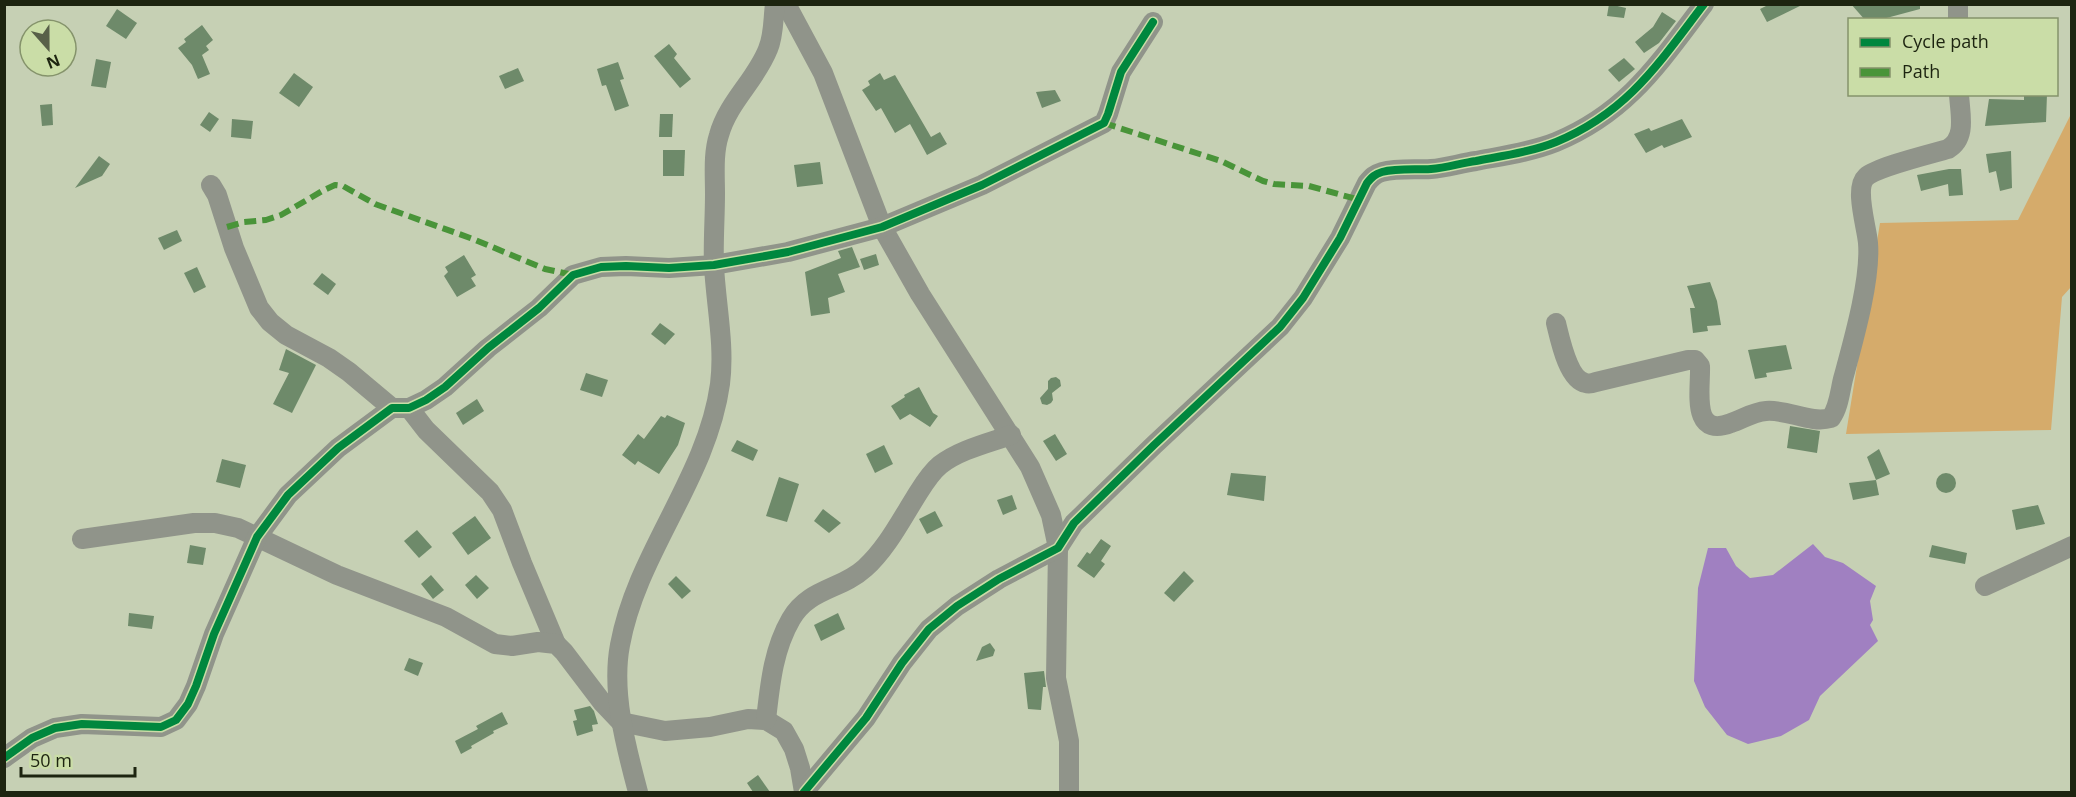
<svg xmlns="http://www.w3.org/2000/svg" width="2076" height="797" viewBox="0 0 2076 797" font-family="'Open Sans',sans-serif">
<style>
.green{fill:#d5ab6b}
.water{fill:#a080c1}
.building{fill:#6e8a6a}
.lines{fill:none;stroke-linecap:round;stroke-linejoin:round}
.minor{stroke:#90948a;stroke-width:20}
.quiet{stroke:#499439;stroke-width:6;stroke-dasharray:12 6;stroke-linecap:butt}
.cycleway-casing{stroke:#cadda7;stroke-width:11}
.cycleway{stroke:#00873e;stroke-width:8}
</style>
<rect width="100%" height="100%" fill="#c6d0b4"/>
<polygon class="green" points="2071,114 2071,287 2062,297 2051,430 1846,434 1880,223 2018,220"/>
<polygon class="water" points="1813,544 1825,557 1843,563 1876,586 1870,601 1873,620 1870,625 1878,641 1820,696 1809,720 1781,736 1748,744 1727,735 1705,707 1694,681 1698,588 1708,548 1726,548 1736,566 1750,578 1773,575"/>
<g class="building">
<polygon points="1609,4 1626,8 1624,18 1607,16"/>
<polygon points="1770,4 1804,4 1767,22 1760,9"/>
<polygon points="1851,4 1920,4 1920,9 1879,20 1865,20"/>
<polygon points="117,9 137,23 126,39 106,26"/>
<polygon points="1662,12 1676,21 1659,43 1644,53 1635,42 1653,27"/>
<polygon points="202,25 213,40 206,46 209,50 202,55 210,74 198,79 192,65 178,48 186,42 184,39"/>
<polygon points="669,44 677,54 674,58 691,79 680,88 654,56"/>
<polygon points="1624,58 1635,69 1619,82 1608,70"/>
<polygon points="96,59 111,62 106,88 91,86"/>
<polygon points="618,62 624,79 620,80 629,106 615,111 606,85 602,86 597,69"/>
<polygon points="518,68 524,81 505,89 499,76"/>
<polygon points="294,73 313,87 299,107 279,93"/>
<polygon points="880,73 884,80 895,75 931,137 940,132 947,144 927,155 910,124 895,133 881,108 876,111 862,90 870,85 868,81"/>
<polygon points="1055,90 1061,101 1042,108 1036,92"/>
<polygon points="2024,94 2047,94 2046,122 1985,126 1989,99 2024,100"/>
<polygon points="52,104 53,125 42,126 40,105"/>
<polygon points="209,112 219,119 210,132 200,125"/>
<polygon points="660,114 673,114 672,137 659,137"/>
<polygon points="232,119 253,121 251,139 231,137"/>
<polygon points="1682,119 1692,137 1664,148 1662,145 1646,153 1634,134 1649,128 1651,131"/>
<polygon points="663,150 685,150 684,176 663,176"/>
<polygon points="2011,151 2012,188 2000,191 1996,171 1989,173 1986,154"/>
<polygon points="99,156 110,164 102,176 75,188"/>
<polygon points="820,162 823,184 797,187 794,165"/>
<polygon points="1949,169 1961,169 1963,195 1949,196 1948,184 1921,191 1917,175"/>
<polygon points="177,230 182,241 164,250 158,238"/>
<polygon points="852,247 860,267 838,274 845,292 828,298 830,313 811,316 805,272 841,258 838,251"/>
<polygon points="876,254 879,265 864,270 860,259"/>
<polygon points="464,255 476,275 471,278 476,286 457,297 444,276 448,272 445,267"/>
<polygon points="197,267 206,287 194,293 184,273"/>
<polygon points="322,273 336,284 328,295 313,284"/>
<polygon points="1710,282 1717,301 1721,325 1707,326 1708,331 1693,333 1690,308 1695,308 1687,286"/>
<polygon points="660,323 675,334 665,345 651,334"/>
<polygon points="1786,345 1792,369 1766,373 1767,377 1755,379 1748,350"/>
<polygon points="286,349 316,365 292,413 273,404 289,373 279,370"/>
<polygon points="586,373 608,380 602,397 580,390"/>
<polygon points="1056,377 1060,380 1061,386 1052,393 1053,400 1051,403 1047,405 1042,404 1040,398 1048,389 1048,381 1051,378"/>
<polygon points="919,387 933,413 938,416 930,427 910,414 900,420 891,406 905,397 904,395"/>
<polygon points="477,399 484,411 463,425 456,413"/>
<polygon points="667,415 685,423 678,445 659,474 638,461 635,465 622,455 638,434 644,439 661,416 665,418"/>
<polygon points="1790,426 1820,431 1817,453 1787,448"/>
<polygon points="1055,434 1067,454 1056,461 1043,441"/>
<polygon points="737,440 758,450 753,461 731,451"/>
<polygon points="884,445 893,464 875,473 866,454"/>
<polygon points="1879,449 1890,474 1876,480 1867,457"/>
<polygon points="222,459 246,465 240,488 216,482"/>
<polygon points="1231,473 1266,476 1264,501 1227,495"/>
<circle cx="1946" cy="483" r="10"/>
<polygon points="779,477 799,484 787,522 766,516"/>
<polygon points="1876,480 1879,495 1853,500 1849,483"/>
<polygon points="1012,495 1017,509 1003,515 997,500"/>
<polygon points="2038,505 2045,524 2016,530 2012,510"/>
<polygon points="823,509 841,523 829,533 814,521"/>
<polygon points="935,511 943,526 927,534 919,519"/>
<polygon points="475,516 491,538 468,555 452,533"/>
<polygon points="417,530 432,547 419,558 404,541"/>
<polygon points="1101,539 1111,546 1101,561 1105,564 1094,578 1077,566 1087,552 1090,554"/>
<polygon points="190,545 206,548 203,565 187,563"/>
<polygon points="1932,545 1967,553 1965,564 1929,557"/>
<polygon points="1184,571 1194,581 1174,602 1164,593"/>
<polygon points="431,575 444,590 433,599 421,584"/>
<polygon points="476,575 489,588 477,599 465,585"/>
<polygon points="676,576 691,591 682,599 668,584"/>
<polygon points="129,613 154,616 152,629 128,626"/>
<polygon points="838,613 845,629 821,641 814,625"/>
<polygon points="990,643 995,650 993,656 976,661 982,647"/>
<polygon points="409,658 423,663 418,676 404,670"/>
<polygon points="1044,671 1046,687 1043,687 1041,710 1028,709 1024,673"/>
<polygon points="590,706 594,711 598,724 592,725 593,731 577,736 573,721 577,720 574,710"/>
<polygon points="502,712 508,724 493,731 494,733 471,746 472,748 461,754 455,741 478,729 476,726"/>
<polygon points="758,775 770,792 753,792 747,783"/>
</g>
<g class="lines">
<g class="minor">
<polyline points="786,4 823,73 882,227 920,294 1030,467 1051,515 1058,548 1056,678 1069,741 1069,792"/>
<polyline points="1958,4 1958,20"/>
<polyline points="211,185 217,195 234,248 259,308 270,322 286,335 329,358 349,372 392,408"/>
<path d="M1556 323C1560 339 1568 380 1586 383 1589 384 1593 383 1596 382L1688 360H1695L1700 366C1701 389 1690 439 1731 423 1743 419 1753 412 1766 411 1788 409 1810 424 1831 418 1839 407 1840 391 1843 379 1853 342 1871 280 1868 243 1867 228 1854 188 1866 177 1877 167 1931 154 1948 149 1967 138 1960 114 1959 94"/>
<polyline points="409,408 426,430 490,492 502,510 522,563 556,644"/>
<polyline points="82,539 194,523 215,523 238,528 337,575 446,617 495,644 512,646 538,642 556,644 564,652 602,702 621,722 665,731 710,727 748,719 766,720 784,731 794,749 800,768 804,792"/>
<polyline points="1985,586 2072,546"/>
<path d="M766 720C770 685 773 650 791 619 809 588 841 590 865 568 886 549 900 522 915 498 922 487 929 474 940 465 959 450 988 443 1011 435"/>
<polyline points="4,758 32,738 55,728 82,724 161,727 176,720 188,704 196,686 214,634 257,537 288,495 338,448 392,408 409,408 426,400 445,387 488,348 539,308 573,275 601,267 626,266 669,268 714,265 788,252 882,227 982,185 1104,123 1108,114 1121,72 1153,22"/>
<path d="M638 792C626 747 611 692 620 645 637 552 707 478 720 384 725 345 716 305 714 266 713 242 715 218 715 194 715 174 713 154 719 135 728 102 756 80 768 49 774 35 773 19 775 4"/>
<path d="M804 792 866 718 902 663 929 629 957 606 999 579 1058 548 1074 523 1154 445 1280 327 1303 298 1340 238 1367 183C1372 177 1375 174 1382 172 1397 168 1415 170 1431 169 1446 168 1461 163 1476 161 1502 156 1531 152 1556 142 1628 112 1659 63 1704 4"/>
</g>
<g class="quiet">
<polyline points="1104,123 1221,161 1263,181 1274,184 1309,186 1360,200"/>
<polyline points="227,227 244,222 266,220 281,215 324,190 335,185 343,186 375,204 473,239 545,269 573,275"/>
</g>
<defs>
<g id="cycleway">
<polyline points="4,758 32,738 55,728 82,724 161,727 176,720 188,704 196,686 214,634 257,537 288,495 338,448 392,408 409,408 426,400 445,387 488,348 539,308 573,275 601,267 626,266 669,268 714,265 788,252 882,227 982,185 1104,123 1108,114 1121,72 1153,22"/>
<path d="M804 792 866 718 902 663 929 629 957 606 999 579 1058 548 1074 523 1154 445 1280 327 1303 298 1340 238 1367 183C1372 177 1375 174 1382 172 1397 168 1415 170 1431 169 1446 168 1461 163 1476 161 1502 156 1531 152 1556 142 1628 112 1659 63 1704 4"/>
</g>
</defs>
<use href="#cycleway" class="cycleway-casing"/>
<use href="#cycleway" class="cycleway"/>
</g>
<rect width="2076" height="797" fill="none" stroke="#1d2410" stroke-width="12"/>
<rect x="1848" y="18" width="210" height="78" fill="#cadda7" stroke="#85936b" stroke-width="1.5"/>
<rect x="1860" y="38" width="30" height="9" fill="#00873e" stroke="#85936b" stroke-width="1.5"/>
<text x="1902" y="48" font-size="18" fill="#1d2410">Cycle path</text>
<rect x="1860" y="68" width="30" height="9" fill="#499439" stroke="#85936b" stroke-width="1.5"/>
<text x="1902" y="78" font-size="18" fill="#1d2410">Path</text>
<g transform="translate(48 48) rotate(159)"><circle r="28" fill="#cadda7" stroke="#85936b" stroke-width="1.5"/>
<path d="M0-4.5L10 22L0 15L-10 22Z" fill="#586049"/>
<text y="-9" font-size="16" font-weight="bold" text-anchor="middle" fill="#1d2410">N</text>
</g>
<path d="M21 767v9h114v-9" fill="none" stroke="#1d2410" stroke-width="3"/>
<text x="30" y="767" font-size="18" fill="#1d2410" stroke="#cadda7" stroke-width="4.5" paint-order="stroke">50 m</text>
</svg>
